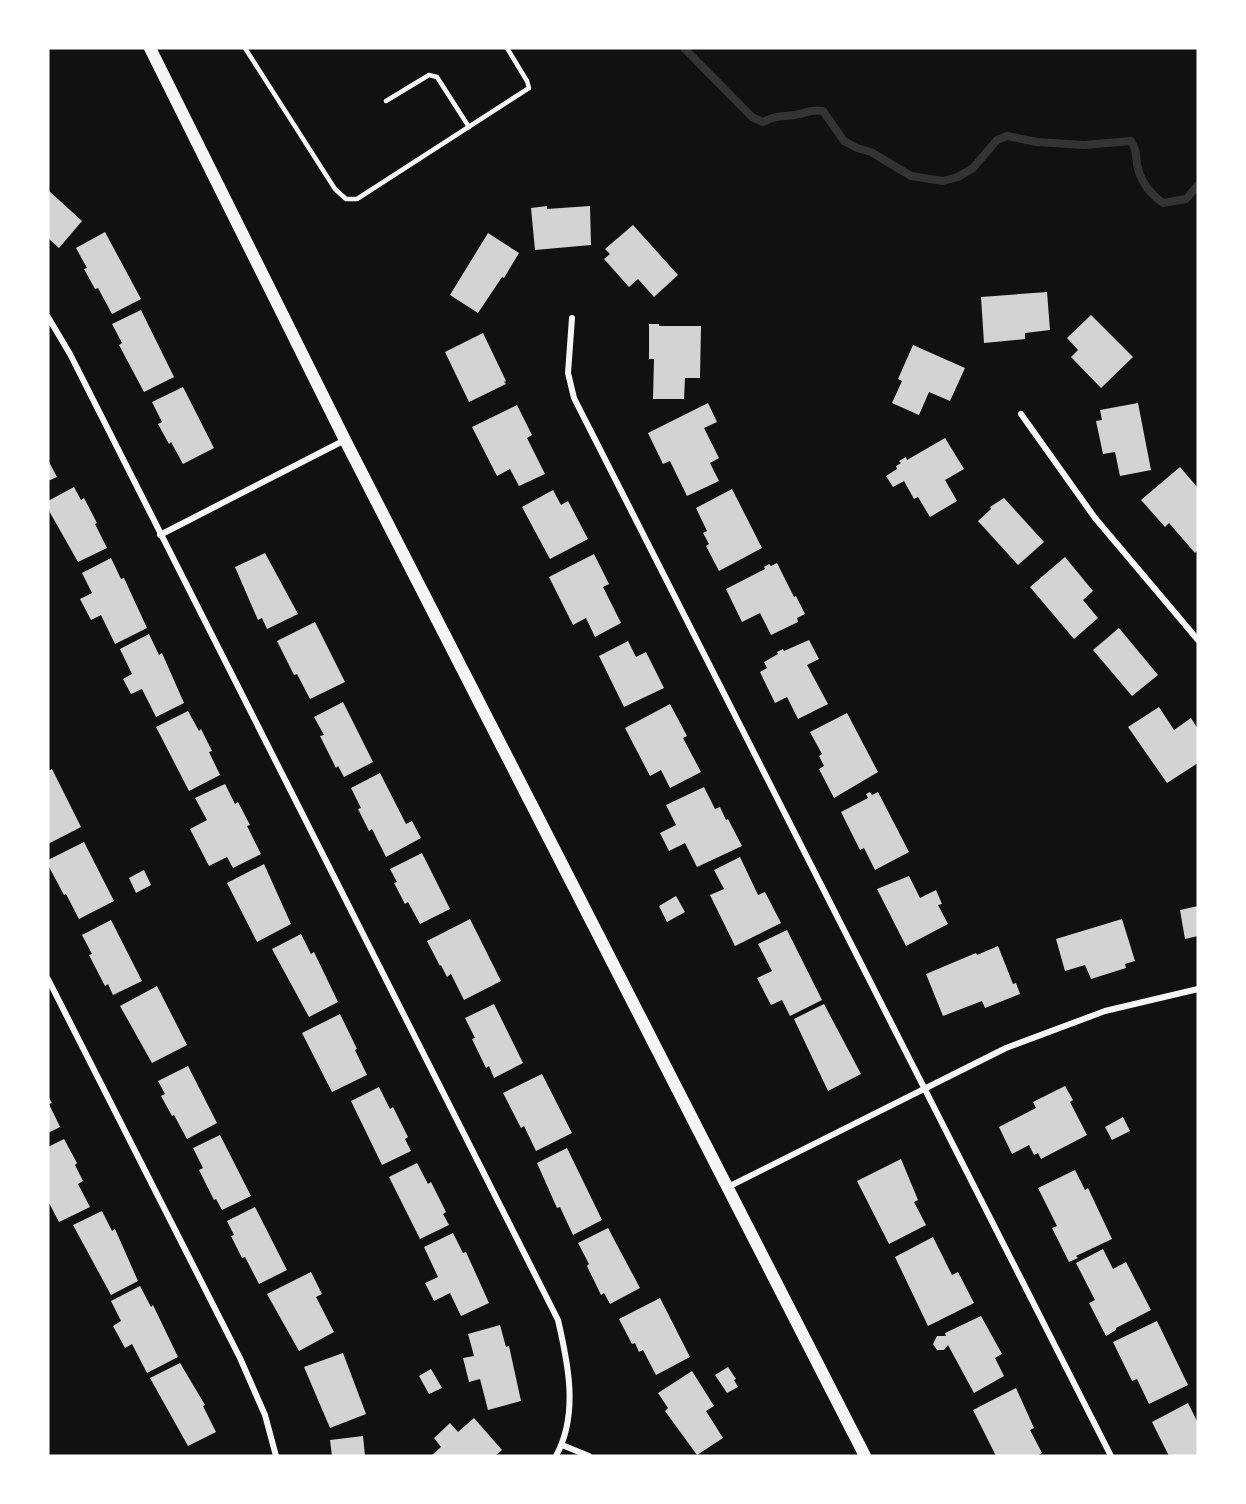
<svg xmlns="http://www.w3.org/2000/svg" width="1246" height="1504" viewBox="0 0 1246 1504" font-family="Jost,sans-serif">
<style>
.lines{fill:none;stroke-linecap:round;stroke-linejoin:round}
.stream{stroke:#333;stroke-width:8}
.building{fill:#d3d3d3}
.service{stroke:#f5f5f5;stroke-width:4.5}
.minor{stroke:#f5f5f5;stroke-width:6}
.secondary{stroke:#f5f5f5;stroke-width:12}
</style>
<rect width="100%" height="100%" fill="#111"/>
<g class="lines">
<path class="stream" d="M684 48 752 117 763 122C776 115 782 117 795 115 808 113 809 109 823 111L844 141 857 148 871 152 911 176 943 181 958 177 973 168 997 140 1007 136 1037 142 1084 145 1131 141C1136 149 1136 154 1137 164 1140 181 1149 193 1163 203L1186 199 1198 185"/>
</g>
<g class="building">
<polygon points="48,190 82,221 59,248 48,238"/>
<polygon points="547,206 547,209 590,206 591,245 535,250 531,208"/>
<polygon points="633,225 678,275 654,297 638,279 629,287 604,259 610,254 605,249"/>
<polygon points="105,232 141,299 112,314 98,288 95,289 84,269 87,268 76,248"/>
<polygon points="488,233 519,253 504,278 502,277 478,313 450,295"/>
<polygon points="1047,292 1050,330 1025,333 1025,339 984,343 981,297"/>
<polygon points="141,310 174,377 144,392 119,345 122,343 112,324"/>
<polygon points="1091,315 1133,357 1101,388 1071,357 1078,350 1067,338"/>
<polygon points="649,324 659,324 659,326 701,326 700,378 685,378 684,399 653,399 654,359 649,359"/>
<polygon points="483,333 506,381 504,382 506,384 469,402 445,352"/>
<polygon points="913,345 965,368 950,401 929,392 919,415 892,403 902,381 898,379"/>
<polygon points="183,387 214,448 183,464 171,442 169,444 158,424 162,422 152,402"/>
<polygon points="708,403 717,422 704,428 719,458 710,463 719,481 687,496 670,461 663,464 648,433"/>
<polygon points="1138,403 1151,470 1120,476 1115,452 1103,454 1096,421 1102,420 1100,410"/>
<polygon points="517,405 532,435 527,438 545,474 519,486 510,469 497,476 472,427"/>
<polygon points="945,438 964,469 945,480 957,501 930,517 918,497 914,499 904,481 893,487 886,476 897,469 896,466 901,463 899,461 906,457 907,460"/>
<polygon points="48,460 57,477 48,481"/>
<polygon points="1180,467 1198,488 1198,550 1195,553 1169,523 1165,527 1141,500"/>
<polygon points="74,487 81,500 84,498 97,523 95,524 107,548 78,562 48,509 48,501"/>
<polygon points="732,489 762,548 719,571 706,546 709,544 703,533 707,531 696,508"/>
<polygon points="553,490 561,505 568,501 588,539 550,559 522,507"/>
<polygon points="1004,498 1044,542 1018,565 978,521 991,509 990,507"/>
<polygon points="265,553 298,614 267,629 262,618 258,620 235,567"/>
<polygon points="594,554 609,584 603,587 621,623 595,637 586,618 573,625 549,577"/>
<polygon points="1065,557 1093,591 1083,600 1098,618 1074,639 1030,587"/>
<polygon points="111,558 121,579 124,578 147,628 115,644 101,615 91,620 80,599 92,593 82,573"/>
<polygon points="777,563 794,597 796,596 805,614 797,618 798,622 771,635 760,613 742,622 726,589 765,569 764,567 769,564 771,566"/>
<polygon points="315,622 345,682 310,699 297,674 294,675 277,641"/>
<polygon points="1119,628 1158,675 1132,696 1093,650"/>
<polygon points="149,634 159,655 162,653 184,703 156,717 142,689 131,694 123,679 132,674 120,649"/>
<polygon points="809,640 819,659 807,665 828,704 798,719 787,697 775,703 760,672 767,668 764,662 778,654 777,652 783,649 784,651"/>
<polygon points="628,641 636,657 646,652 664,688 624,707 599,656"/>
<polygon points="343,702 373,762 344,777 338,766 336,768 320,736 324,735 314,717"/>
<polygon points="670,704 687,736 683,738 701,772 670,788 661,770 650,776 625,728"/>
<polygon points="1159,707 1174,730 1191,718 1198,729 1198,763 1167,783 1128,727"/>
<polygon points="188,711 199,731 201,729 212,751 209,752 220,775 189,791 156,727"/>
<polygon points="847,713 878,772 834,798 819,769 824,766 819,756 822,754 810,732"/>
<polygon points="52,769 81,827 48,844 48,771"/>
<polygon points="380,773 406,824 412,821 421,838 386,857 372,829 369,831 358,809 361,808 351,788"/>
<polygon points="225,784 235,804 238,802 250,825 247,826 261,854 233,868 227,857 209,866 190,829 207,820 195,798"/>
<polygon points="704,787 715,809 720,807 726,820 728,819 742,846 697,867 685,843 669,851 660,833 676,825 666,805"/>
<polygon points="870,792 872,795 878,792 909,852 875,870 864,848 860,850 841,812 868,798 866,794"/>
<polygon points="84,842 114,901 79,919 66,894 64,895 48,865 48,860"/>
<polygon points="422,853 450,909 420,924 408,902 405,904 394,883 397,882 390,869"/>
<polygon points="740,857 758,895 765,892 781,923 735,946 710,895 724,889 714,870"/>
<polygon points="264,864 291,924 257,942 227,883"/>
<polygon points="144,870 151,885 136,893 129,878"/>
<polygon points="909,876 920,898 936,890 942,904 938,905 948,924 906,946 877,889"/>
<polygon points="676,896 685,912 667,922 659,906"/>
<polygon points="1198,906 1198,936 1185,939 1180,910"/>
<polygon points="470,919 501,981 464,1000 451,974 447,977 441,965 440,966 427,941"/>
<polygon points="1122,919 1135,961 1125,964 1126,968 1091,979 1085,965 1065,971 1056,939"/>
<polygon points="111,920 142,981 113,995 108,984 105,986 89,955 92,954 82,935"/>
<polygon points="787,930 822,1000 790,1016 782,1000 771,1005 757,978 772,971 758,944"/>
<polygon points="301,934 311,954 314,952 338,1002 309,1017 272,949"/>
<polygon points="998,946 1013,984 1016,983 1020,994 985,1008 982,1001 943,1016 926,974 976,953 977,955"/>
<polygon points="157,986 187,1045 152,1063 120,1006"/>
<polygon points="494,1004 523,1063 494,1078 489,1066 486,1068 472,1039 475,1038 465,1018"/>
<polygon points="824,1004 861,1074 828,1091 794,1019"/>
<polygon points="340,1014 357,1049 355,1050 367,1075 332,1092 302,1033"/>
<polygon points="188,1066 217,1123 187,1139 174,1115 172,1116 161,1096 165,1094 158,1081"/>
<polygon points="542,1074 572,1133 536,1151 524,1126 521,1128 503,1093"/>
<polygon points="1065,1086 1073,1100 1070,1102 1087,1135 1041,1159 1038,1153 1034,1155 1029,1145 1012,1154 999,1127 1036,1108 1033,1102"/>
<polygon points="379,1087 390,1109 393,1107 408,1137 405,1139 411,1151 382,1165 351,1101"/>
<polygon points="48,1096 52,1103 49,1104 60,1127 48,1133"/>
<polygon points="1123,1117 1130,1131 1112,1140 1105,1127"/>
<polygon points="220,1135 251,1196 222,1210 216,1199 214,1200 199,1170 203,1168 193,1148"/>
<polygon points="64,1139 77,1163 75,1165 83,1181 78,1184 90,1207 59,1222 48,1201 48,1147"/>
<polygon points="567,1148 602,1220 573,1235 560,1207 557,1208 537,1163"/>
<polygon points="901,1159 918,1200 914,1202 926,1225 889,1244 857,1181"/>
<polygon points="417,1163 428,1184 431,1182 446,1212 443,1214 449,1225 420,1239 389,1177"/>
<polygon points="1075,1170 1085,1190 1088,1188 1112,1239 1076,1256 1078,1258 1069,1262 1052,1228 1057,1226 1038,1188"/>
<polygon points="255,1207 287,1270 259,1284 245,1257 242,1258 231,1236 234,1235 227,1221"/>
<polygon points="102,1211 112,1231 115,1229 138,1281 111,1295 73,1225"/>
<polygon points="608,1228 640,1288 610,1304 604,1293 601,1295 587,1266 589,1264 578,1243"/>
<polygon points="453,1233 463,1253 466,1252 489,1303 461,1316 450,1293 434,1301 425,1283 438,1277 424,1247"/>
<polygon points="933,1237 952,1275 958,1272 974,1303 928,1326 895,1257"/>
<polygon points="1103,1249 1113,1269 1126,1262 1151,1310 1116,1328 1116,1330 1106,1336 1089,1303 1095,1300 1076,1263"/>
<polygon points="311,1272 322,1294 316,1297 334,1332 299,1351 267,1294"/>
<polygon points="140,1286 151,1307 153,1305 178,1357 147,1373 132,1344 125,1348 113,1326 121,1321 111,1301"/>
<polygon points="660,1298 690,1357 656,1375 643,1350 639,1352 635,1343 632,1344 619,1319"/>
<polygon points="981,1316 1002,1354 995,1358 1004,1376 974,1393 948,1345 944,1350 937,1350 933,1344 937,1336 946,1336 945,1333"/>
<polygon points="1157,1321 1188,1385 1149,1404 1137,1379 1132,1381 1113,1342"/>
<polygon points="500,1325 506,1347 509,1346 521,1401 488,1410 480,1379 469,1382 463,1358 474,1356 468,1334"/>
<polygon points="343,1353 366,1414 330,1428 304,1367"/>
<polygon points="180,1363 205,1405 203,1406 216,1432 188,1446 150,1378"/>
<polygon points="728,1367 736,1379 734,1380 738,1387 727,1393 715,1375"/>
<polygon points="431,1369 442,1388 429,1394 419,1376"/>
<polygon points="692,1371 714,1406 706,1411 723,1438 697,1455 665,1411 668,1408 658,1393"/>
<polygon points="1016,1388 1034,1428 1030,1430 1042,1453 1037,1456 996,1456 973,1410"/>
<polygon points="1188,1403 1198,1423 1198,1456 1169,1456 1152,1422"/>
<polygon points="474,1418 502,1450 495,1456 431,1456 441,1447 434,1438 450,1423 458,1432"/>
<polygon points="363,1436 365,1456 332,1456 330,1440"/>
</g>
<g class="lines">
<g class="service">
<polyline points="245,48 335,189 346,199 357,199 529,88 527,81 507,48"/>
<polyline points="386,101 429,75 437,77 469,127"/>
</g>
<g class="minor">
<path d="M48 317 70 354 558 1320C568 1363 579 1414 556 1456"/>
<polyline points="572,318 568,373 574,398 1111,1456"/>
<polyline points="1021,414 1095,518 1198,640"/>
<polyline points="160,535 345,440"/>
<polyline points="48,979 240,1358 265,1415 276,1456"/>
<polyline points="728,1187 1006,1048 1105,1011 1198,989"/>
<polyline points="562,1445 589,1456"/>
</g>
<polyline class="secondary" points="150,48 345,440 865,1456"/>
</g>
<rect width="1246" height="1504" fill="none" stroke="#ffffff" stroke-width="99"/>
</svg>
